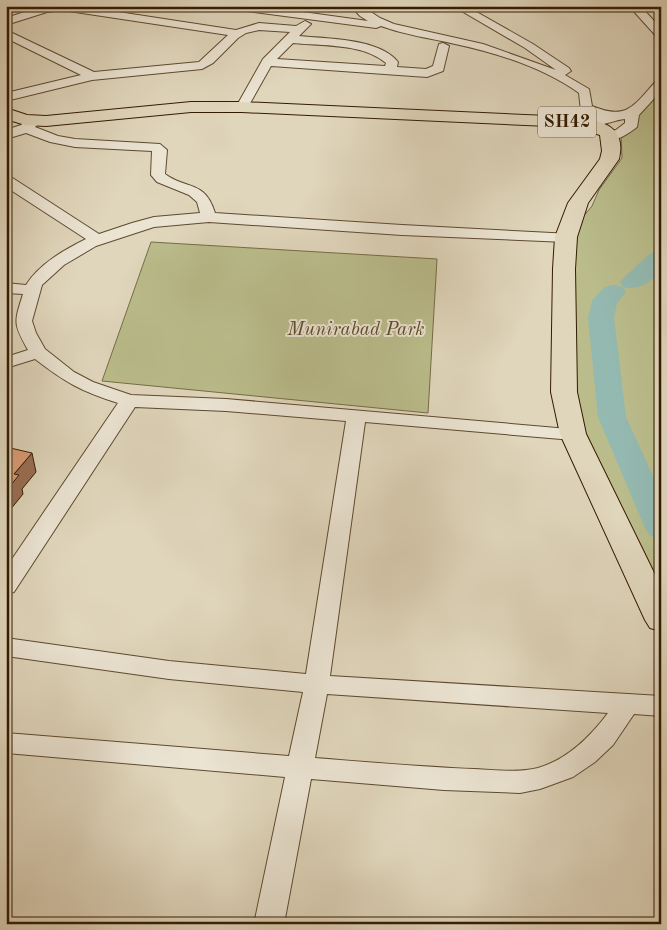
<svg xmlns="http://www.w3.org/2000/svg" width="667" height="930" viewBox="0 0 667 930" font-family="'Old Standard TT',serif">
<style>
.green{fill:#babc8b;stroke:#766c46}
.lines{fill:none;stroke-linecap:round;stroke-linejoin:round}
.river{fill:#94b9b0;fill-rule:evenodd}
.street-casing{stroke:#5e4a2f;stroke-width:2}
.primary-casing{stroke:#331b00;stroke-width:2}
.street{fill:#ebe4d3;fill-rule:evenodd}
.primary{fill:#e0d6bc;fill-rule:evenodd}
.shaded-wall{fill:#9a6e53;stroke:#331b00}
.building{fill:#dc9d76;stroke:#331b00}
.labels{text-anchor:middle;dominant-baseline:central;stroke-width:4;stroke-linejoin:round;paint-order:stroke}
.shield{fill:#ebe4d3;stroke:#6a573f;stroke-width:1}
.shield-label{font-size:18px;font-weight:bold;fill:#331b00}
.park-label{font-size:19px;font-style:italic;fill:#5c4b2a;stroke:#ebe4d3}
</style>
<rect width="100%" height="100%" fill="#e0d6bc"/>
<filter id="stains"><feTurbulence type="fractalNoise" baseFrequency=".004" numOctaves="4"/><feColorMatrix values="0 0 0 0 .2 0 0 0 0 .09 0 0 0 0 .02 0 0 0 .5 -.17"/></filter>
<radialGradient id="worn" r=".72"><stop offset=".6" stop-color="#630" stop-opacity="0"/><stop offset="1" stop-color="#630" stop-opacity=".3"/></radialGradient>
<g class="green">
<polygon points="661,83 661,620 573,434 566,237 592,206 599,190 622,158 621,133"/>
<polygon points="151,242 437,259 428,413 102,381"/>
</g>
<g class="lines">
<g class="river">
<path d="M661 250V271C650 282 640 291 623 287L620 282C621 280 650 253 653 252 655 251 658 251 661 250Z"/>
<polygon points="614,285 623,287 626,292 617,303 614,318 626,417 661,493 661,539 650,536 645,528 598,417 588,318 592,301 596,296 605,287"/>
</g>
<defs>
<g id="street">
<path d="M43 6H79L236 30 259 23 296 26 305 21 311 24 299 36C327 39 379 38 398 62L397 67 426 69 433 66 439 44 443 43 449 46 443 71 427 77 271 66 248 107 242 111 236 107 263 59 290 32 259 30 246 33 238 38 213 63 202 69 92 80 6 101V93L81 75 6 38V30L94 72 199 62 228 35 62 10 47 12 6 25V18ZM293 43C322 46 362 43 386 63L385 66 277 59Z"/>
<path d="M227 6H259L368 21 360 16 351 6H362L380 18 394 24 483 44 556 70 525 48 453 6H466L533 44 569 68 571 71 565 75 589 89 592 106C628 121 634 105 657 80L661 79V91L639 115 637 127C628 134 617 142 605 139L603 136 605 133 616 130 625 123V119C614 120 601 127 590 125L588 122 596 117 581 111 579 93C544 68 497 53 455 44 430 38 405 35 381 26L376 28 232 9Z"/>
<polygon points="629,6 640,6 661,28 661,38 657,37"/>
<path d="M34 117 41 121 35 127 58 136 75 139 160 144 167 150 165 174C187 190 205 180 215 213L402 225 571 234 574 237 571 240 566 242 402 235 209 222 154 227 96 246 64 265 42 285 32 321 36 333 45 349 74 372 93 382 131 395 226 399 580 430 583 434 580 438 573 440 365 422 330 676 661 696V716L634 714 613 745 595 762 573 777 540 789 520 793 444 790 311 779 284 924H254L285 777 6 753V733L289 756 303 692 169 679 6 656V638L169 661 306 674 346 421 226 411 135 407 14 592 6 594V568L118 403C81 391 66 383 35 359L6 368V357L28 350C13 323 14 323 23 294L6 293V283L26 285C39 264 64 250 86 239L6 187V176L11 177 99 234 132 223 154 217 200 213 197 202 189 195 157 182 151 175 152 151 75 147 50 142 26 133 6 139V130L21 125 29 118ZM327 694 608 713C590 737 568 759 538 768 517 773 495 770 474 769 421 767 368 762 315 758Z"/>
</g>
<path id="primary" d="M191 102H242L571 117C599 121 627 123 619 159L588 203 577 237 575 269 577 392 586 434 661 587V631L650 628 645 620 560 434 551 392 553 269 555 237 568 203 600 159 602 151 600 135 571 127 242 112H191L46 126 25 125 6 119V108L27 115 46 116Z"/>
</defs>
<use href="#street" class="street-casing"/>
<use href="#primary" class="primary-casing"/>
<use href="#street" class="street"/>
<use href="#primary" class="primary"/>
</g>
<polygon class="shaded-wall" points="32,453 36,472 22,489 23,494 6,515 6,491 14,474"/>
<polygon class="building" points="6,447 32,453 14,474 19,475 6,491"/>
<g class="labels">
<rect class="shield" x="538" y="106.5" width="58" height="31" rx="4"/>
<g class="shield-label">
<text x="567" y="122">SH42</text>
</g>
<g class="park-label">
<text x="356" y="330">Munirabad Park</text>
</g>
</g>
<rect width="667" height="930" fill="none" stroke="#e0d6bc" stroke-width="25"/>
<rect x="8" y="8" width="652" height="915" fill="none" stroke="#331b00" stroke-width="2.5"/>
<rect x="12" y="12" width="642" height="905" fill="none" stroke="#331b00"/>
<rect width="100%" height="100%" filter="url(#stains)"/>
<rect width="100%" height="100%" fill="url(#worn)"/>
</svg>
